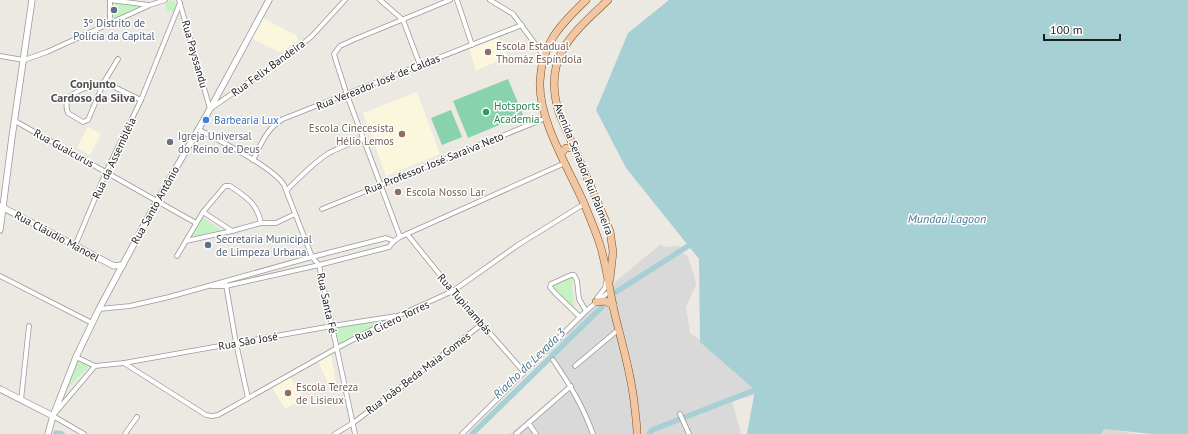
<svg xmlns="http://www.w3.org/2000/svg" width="1188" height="434" viewBox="0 0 1188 434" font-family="'PT Sans',sans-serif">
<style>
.residential{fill:#dad9d9}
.education{fill:#fbf7dc}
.park{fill:#c5f2c3}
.pitch{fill:#88d3ad}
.water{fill:#a7d0d5}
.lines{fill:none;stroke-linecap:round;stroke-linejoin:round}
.canal{stroke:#a7d0d5;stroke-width:5.5}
.minor-casing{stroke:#999;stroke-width:5.5}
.tertiary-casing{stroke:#999;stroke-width:7}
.primary-casing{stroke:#834f10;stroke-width:8}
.minor{stroke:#fff;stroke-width:4}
.tertiary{stroke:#fff;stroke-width:5.5}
.primary{stroke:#f1c6a2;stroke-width:7}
.service-dot{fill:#5c6f8a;stroke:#fff;stroke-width:1.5}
.education-dot{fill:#8d6e63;stroke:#fff;stroke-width:1.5}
.leisure-dot{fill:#2e9e5b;stroke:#fff;stroke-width:1.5}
.shop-dot{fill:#3f7fe0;stroke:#fff;stroke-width:1.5}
.worship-dot{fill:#6b7280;stroke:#fff;stroke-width:1.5}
.labels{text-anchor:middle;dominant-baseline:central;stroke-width:3;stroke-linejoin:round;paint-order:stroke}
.service-label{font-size:11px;fill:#4e5e75;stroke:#fff}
.education-label{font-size:11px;fill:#785e54;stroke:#fff;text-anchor:start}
.street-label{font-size:11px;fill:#1c1c1c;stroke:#fff}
.leisure-label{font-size:11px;fill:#27864d;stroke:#fff;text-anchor:start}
.shop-label{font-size:11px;fill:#366cbe;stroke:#fff;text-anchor:start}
.worship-label{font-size:11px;fill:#5b616d;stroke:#fff;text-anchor:start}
.neighbourhood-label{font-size:12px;font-weight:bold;fill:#4f4f4f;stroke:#fff}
.water-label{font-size:12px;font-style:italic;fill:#4c7892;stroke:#fff}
</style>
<rect width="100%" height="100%" fill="#ece8e2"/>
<g class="residential">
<polygon points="661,244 664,247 680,246 679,252 687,255 695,278 696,285 686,307 690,333 730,361 751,384 756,395 732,401 741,434 510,434 571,382 547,352 609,287"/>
<polygon points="1107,428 1135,434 1092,434"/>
</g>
<g class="education">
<polygon points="263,18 297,36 298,41 280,52 252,39"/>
<polygon points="498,37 508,56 476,71 469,48"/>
<polygon points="417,92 440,154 386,176 363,113"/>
<polygon points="88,127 101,134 90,155 77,148"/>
<polygon points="330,355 331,355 336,384 329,386 318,361"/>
<polygon points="290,376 303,399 285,409 272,387"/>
</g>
<g class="park">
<circle cx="171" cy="6" r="5.5"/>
<polygon points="112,2 141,6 112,20"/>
<polygon points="200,216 220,230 187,238"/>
<polygon points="573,276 572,289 575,312 549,287"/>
<polygon points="388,319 339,345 335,327"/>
<polygon points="75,359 89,366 58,398"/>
</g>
<g class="pitch">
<polygon points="508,79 523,115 468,138 453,101"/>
<polygon points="451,110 462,137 442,145 431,118"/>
</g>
<polygon class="water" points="669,0 1188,0 1188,434 1152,434 1104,429 1101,434 747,434 755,390 700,342 699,259 626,168 596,110 628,33"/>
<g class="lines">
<g class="canal">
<polyline points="616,292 688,246"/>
<polyline points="56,433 62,434"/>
<polyline points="472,434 602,307"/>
<polyline points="649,434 652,430 755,390"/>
</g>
<defs>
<g id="minor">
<polyline points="110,0 149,5"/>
<polyline points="110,0 110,24"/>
<polyline points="179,0 210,109 299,47 312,36 345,0"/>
<polyline points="380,0 403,20 420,65"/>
<polyline points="457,0 472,45"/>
<polyline points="490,0 513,14 544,56"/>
<polyline points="0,56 24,60 47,52 150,5 165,0"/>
<path d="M118 59 104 82 88 120 83 122 68 113C59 92 90 87 104 82L141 100"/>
<polyline points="15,121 196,223"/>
<path d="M198 129C219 141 272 166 284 185L312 257 319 265 355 434"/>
<path d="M253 160C261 144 267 128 283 119L522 25"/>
<path d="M287 190C300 177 313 163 329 153 340 147 352 143 363 138"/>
<polyline points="322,209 546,118"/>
<polyline points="203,212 232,231"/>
<polyline points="407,234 453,291 524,372"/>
<polyline points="400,237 347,95 336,61 334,54 340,46 353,40 450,0"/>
<polyline points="186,241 232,231 261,223 276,223 295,214"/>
<polyline points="75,246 106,172 141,100 180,3"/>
<path d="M177 256 203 212 225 186H230C246 197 257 203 261 223"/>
<polyline points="0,276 92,323"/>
<polyline points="226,285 236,343 248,398"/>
<polyline points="212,286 226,286 319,265 389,247 394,241 400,237 565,163"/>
<polyline points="597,298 605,288 606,282"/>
<polyline points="99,309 130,306 169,297 312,257 386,238 394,241"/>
<polyline points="580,317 555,293 550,287 551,284 571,275 574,275 577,281 579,299 586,311"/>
<polyline points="76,357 95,366 124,363 332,326 396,316"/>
<path d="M553 360C570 385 583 406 593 434"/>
<polyline points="124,363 206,415 212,416 218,415 337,348 400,315 453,291 518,245 584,204"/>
<polyline points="575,366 619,329"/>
<polyline points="21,400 29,326"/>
<polyline points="56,412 95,366"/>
<polyline points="680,414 689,434"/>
<polyline points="53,416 84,434"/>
<polyline points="529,424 536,434"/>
<polyline points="125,434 137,417"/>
<polyline points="335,434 353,423 413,378 482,324"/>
<polyline points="462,434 586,311 610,291"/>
<polyline points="516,434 571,386"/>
</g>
<g id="tertiary">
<polyline points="0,206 114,266 123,265"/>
<polyline points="0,230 12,137 32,0"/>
<polyline points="0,389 53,416"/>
<polyline points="48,434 53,416 76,357 99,309 157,201 210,109 269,0"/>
</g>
<g id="primary">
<path d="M586 0C560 25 542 43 540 81 538 121 571 172 586 208 591 221 597 234 601 248 607 270 610 293 615 315 623 347 632 378 635 410 636 418 637 426 637 434"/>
<path d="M608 0C571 35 542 58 559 113L610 231 613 252 610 279"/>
<polyline points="561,153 566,148 574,148"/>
<polyline points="596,302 605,301 613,305"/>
</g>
</defs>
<use href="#minor" class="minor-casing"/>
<use href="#tertiary" class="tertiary-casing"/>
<use href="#primary" class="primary-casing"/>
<use href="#minor" class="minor"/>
<use href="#tertiary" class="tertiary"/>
<use href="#primary" class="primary"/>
</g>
<g class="service-dot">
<circle cx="114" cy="10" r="4"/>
<circle cx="208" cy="245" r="4"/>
</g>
<g class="education-dot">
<circle cx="488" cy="52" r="4"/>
<circle cx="402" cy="134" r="4"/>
<circle cx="398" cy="192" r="4"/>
<circle cx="288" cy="393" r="4"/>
</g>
<circle class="leisure-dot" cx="486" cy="112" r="4"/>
<circle class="shop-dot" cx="206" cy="120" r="4"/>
<circle class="worship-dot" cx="170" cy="142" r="4"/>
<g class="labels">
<g class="service-label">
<text x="114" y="23">3º Distrito de<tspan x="114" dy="13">Polícia da Capital</tspan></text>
<text x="216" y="239" text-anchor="start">Secretaria Municipal<tspan x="216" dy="13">de Limpeza Urbana</tspan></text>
</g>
<g class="education-label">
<text x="496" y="46">Escola Estadual<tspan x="496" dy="13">Thomáz Espíndola</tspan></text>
<text x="394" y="128" text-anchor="end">Escola Cinecesista<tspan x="394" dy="13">Hélio Lemos</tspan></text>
<text x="406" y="192">Escola Nosso Lar</text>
<text x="296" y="387">Escola Tereza<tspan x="296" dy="13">de Lisieux</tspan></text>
</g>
<g class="street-label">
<text transform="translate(195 54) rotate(74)">Rua Payssandu</text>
<text transform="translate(268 68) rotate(-36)">Rua Felix Bandeira</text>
<text transform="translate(378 82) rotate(-22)">Rua Vereador José de Caldas</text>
<text transform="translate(64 148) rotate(29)">Rua Guaicurus</text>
<text transform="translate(114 158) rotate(-65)">Rua da Assembléia</text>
<text transform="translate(434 163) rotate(-22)">Rua Professor José Saraiva Neto</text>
<text transform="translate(584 169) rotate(68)">Avenida Senador Rui Palmeira</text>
<text transform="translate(155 205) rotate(-61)">Rua Santo Antônio</text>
<text transform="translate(57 236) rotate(28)">Rua Cláudio Manoel</text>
<text transform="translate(327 303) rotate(78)">Rua Santa Fé</text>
<text transform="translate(465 304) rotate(49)">Rua Tupinambás</text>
<text transform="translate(392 321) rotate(-26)">Rua Cícero Torres</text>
<text transform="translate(248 341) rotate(-10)">Rua São José</text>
<text transform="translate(418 373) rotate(-37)">Rua João Beda Maia Gomes</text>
</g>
<g class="leisure-label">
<text x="494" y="106">Hotsports<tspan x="494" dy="13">Academia</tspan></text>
</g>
<g class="shop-label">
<text x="214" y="120">Barbearia Lux</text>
</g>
<g class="worship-label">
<text x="178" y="136">Igreja Universal<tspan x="178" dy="13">do Reino de Deus</tspan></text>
</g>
<g class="neighbourhood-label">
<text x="93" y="83">Conjunto<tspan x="93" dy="14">Cardoso da Silva</tspan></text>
</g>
<g class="water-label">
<text x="947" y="218">Mundaú Lagoon</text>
<text transform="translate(529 363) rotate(-44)">Riacho da Levada 3</text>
</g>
</g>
<path d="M1044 34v6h76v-6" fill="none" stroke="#1c1c1c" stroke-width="2"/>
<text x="1050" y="34" font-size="12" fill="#1c1c1c" stroke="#ffffff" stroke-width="3" paint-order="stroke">100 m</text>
</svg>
